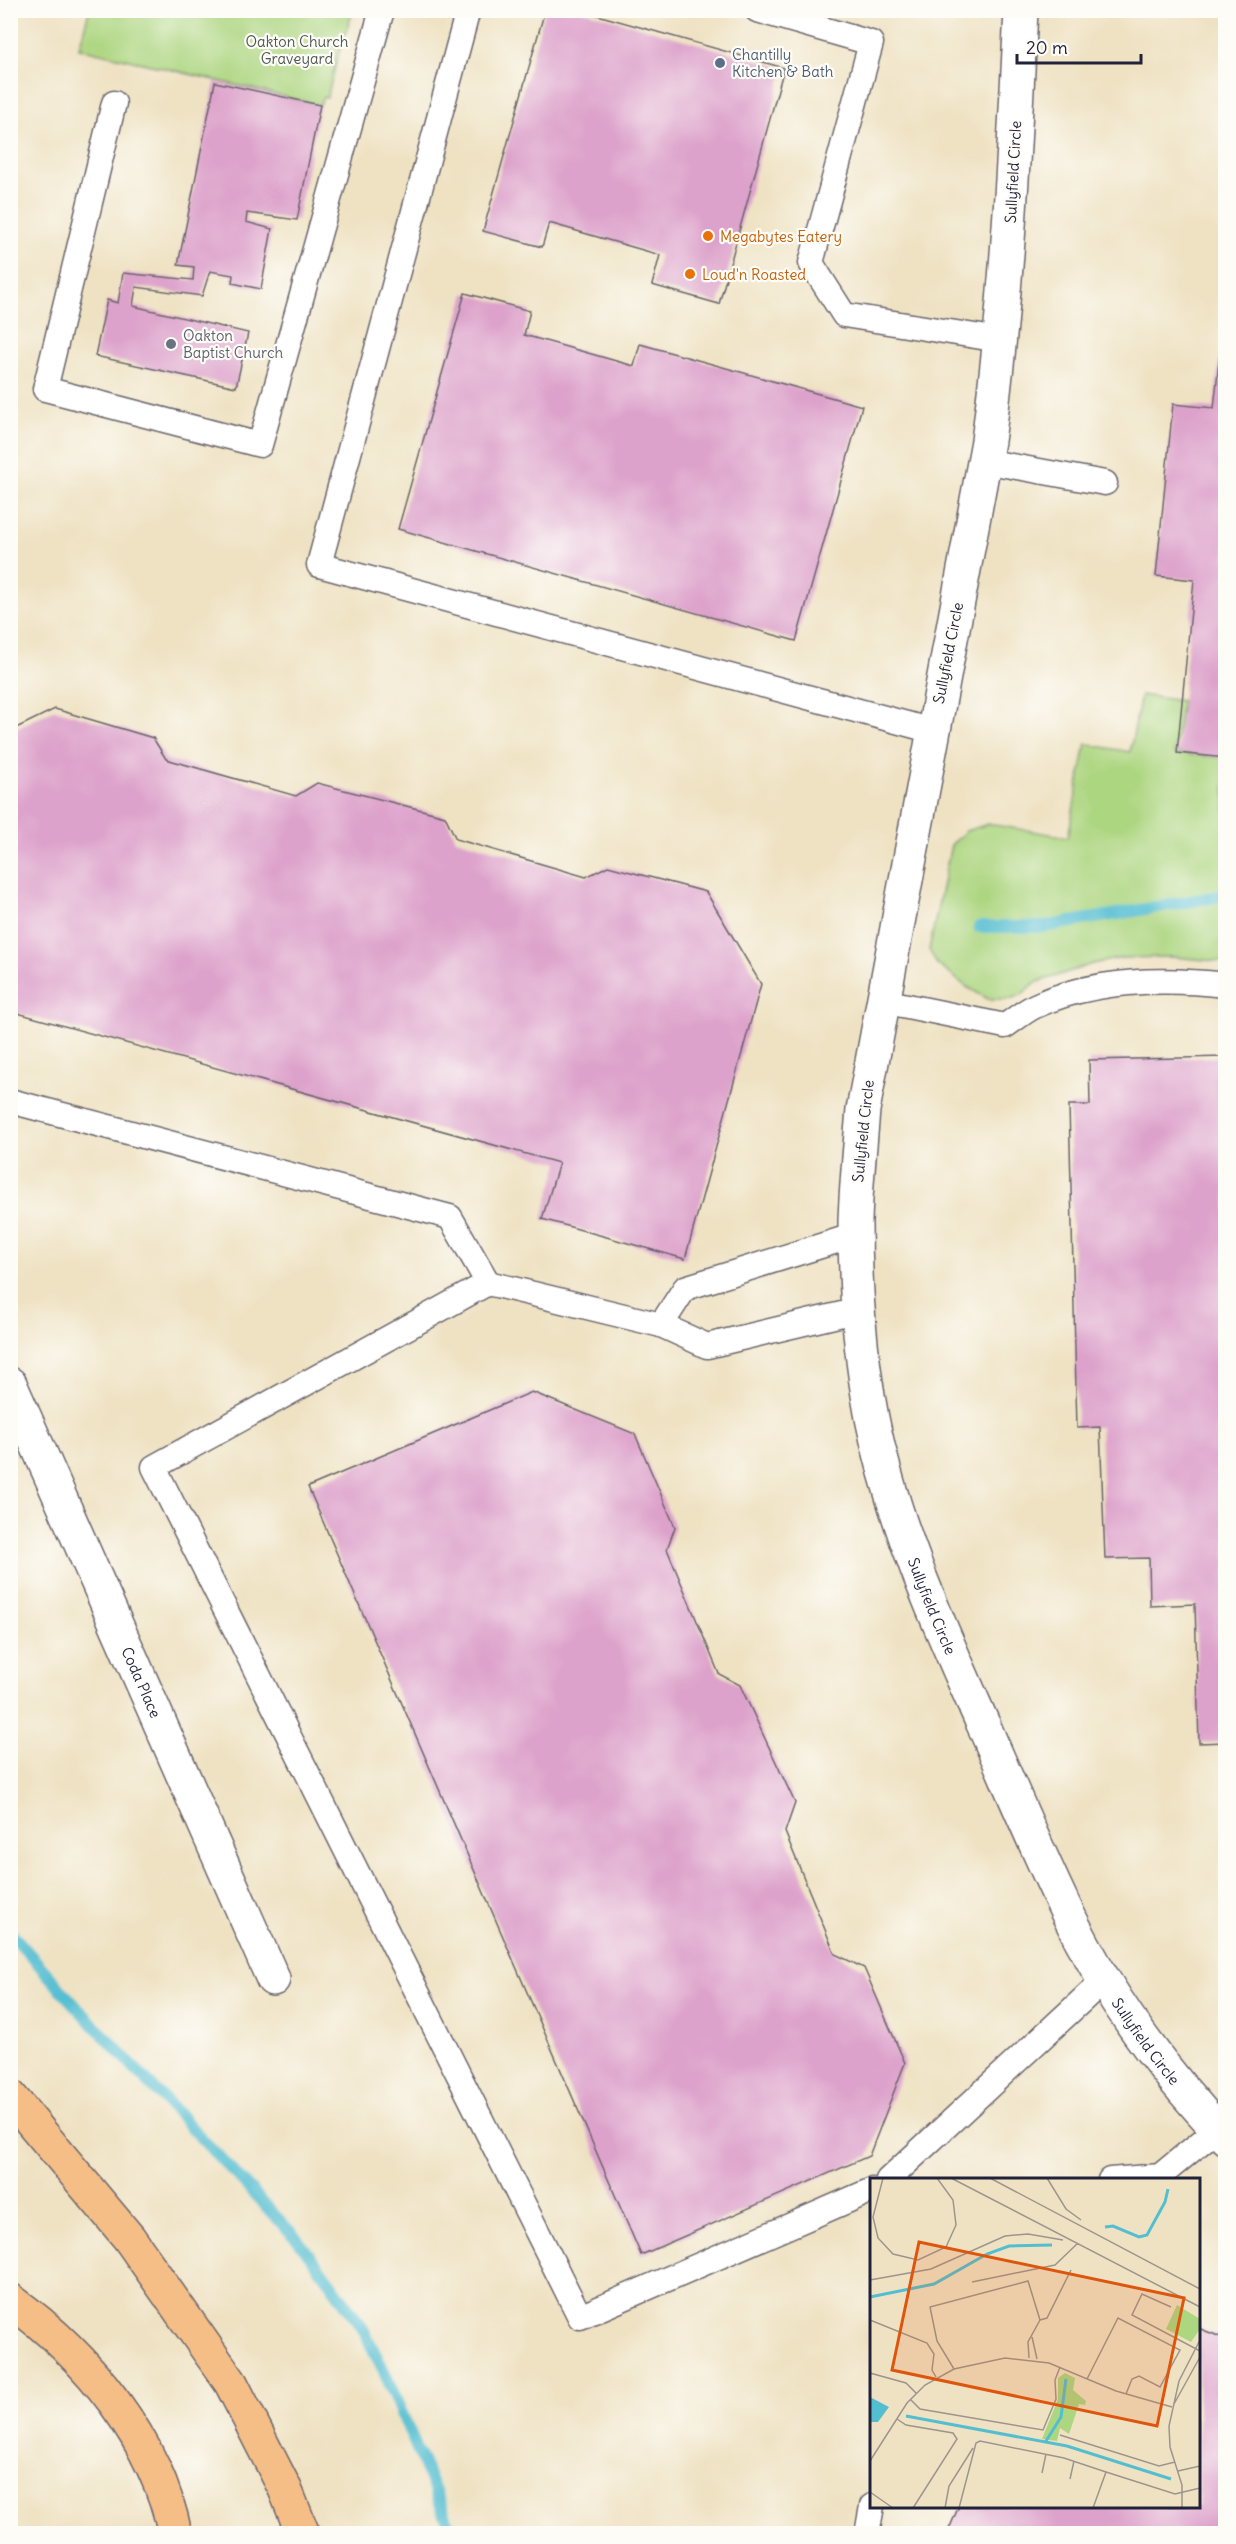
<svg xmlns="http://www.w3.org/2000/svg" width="1236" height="2544" viewBox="0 0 1236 2544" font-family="Delius,sans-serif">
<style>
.green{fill:#add681;stroke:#687c5e;stroke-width:1.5}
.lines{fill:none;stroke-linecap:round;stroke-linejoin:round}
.stream{stroke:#54bed1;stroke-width:12}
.building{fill:#dda2cb}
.service-casing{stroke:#6a656b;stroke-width:27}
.minor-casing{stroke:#6a656b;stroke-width:36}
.tertiary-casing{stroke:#6a656b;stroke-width:36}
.motorway-casing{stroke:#6a656b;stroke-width:36}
.service{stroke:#fff;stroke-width:24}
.minor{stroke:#fff;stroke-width:33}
.tertiary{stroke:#fff;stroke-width:33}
.motorway{stroke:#f6be87;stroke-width:33}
.service-dot{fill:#5c6f8a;stroke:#fdfcf7;stroke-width:2}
.food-dot{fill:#e8710a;stroke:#fdfcf7;stroke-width:2}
.worship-dot{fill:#6b7280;stroke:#fdfcf7;stroke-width:2}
.labels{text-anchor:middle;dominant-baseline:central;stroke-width:4.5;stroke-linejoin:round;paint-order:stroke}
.park-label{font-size:15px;fill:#4c5850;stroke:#fdfcf7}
.service-label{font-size:15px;fill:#4e5e75;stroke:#fdfcf7;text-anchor:start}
.street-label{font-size:15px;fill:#22223b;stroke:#fdfcf7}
.food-label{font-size:15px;fill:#c56008;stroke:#fdfcf7;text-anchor:start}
.worship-label{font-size:15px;fill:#5b616d;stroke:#fdfcf7;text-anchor:start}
.inset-river{fill:none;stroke:#54bed1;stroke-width:3}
.inset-road{fill:none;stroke:#9d958d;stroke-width:1.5}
.view{fill:#de560e;fill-opacity:0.15;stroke:#de560e;stroke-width:3}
.inset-edge{fill:none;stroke:#22223b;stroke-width:3}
</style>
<rect width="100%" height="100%" fill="#fdfcf7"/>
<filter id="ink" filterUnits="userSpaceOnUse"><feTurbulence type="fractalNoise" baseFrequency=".0167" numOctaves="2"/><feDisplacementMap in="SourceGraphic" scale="12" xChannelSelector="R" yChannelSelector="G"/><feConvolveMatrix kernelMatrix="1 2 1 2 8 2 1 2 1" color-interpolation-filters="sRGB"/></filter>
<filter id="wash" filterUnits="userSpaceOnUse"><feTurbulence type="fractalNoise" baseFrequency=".008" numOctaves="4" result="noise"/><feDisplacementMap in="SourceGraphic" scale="24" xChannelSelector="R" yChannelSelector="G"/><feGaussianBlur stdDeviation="1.35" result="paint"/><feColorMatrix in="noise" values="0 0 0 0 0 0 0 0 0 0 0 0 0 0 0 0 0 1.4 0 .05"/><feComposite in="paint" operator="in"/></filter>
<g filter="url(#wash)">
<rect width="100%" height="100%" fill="#efe2c3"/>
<g class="green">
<polygon points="89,11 353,11 338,55 327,98 323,97 320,105 79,48"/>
<polygon points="1141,695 1182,701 1174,753 1225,758 1225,962 1174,957 1122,958 1092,964 1035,983 1021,995 1010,999 988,999 967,987 937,964 929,950 951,845 966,831 988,824 1068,837 1086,744 1130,752"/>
</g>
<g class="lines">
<g class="stream">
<polyline points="979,927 1043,927 1226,895"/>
<polyline points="10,1932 72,2002 298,2240 332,2285 361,2325 384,2371 453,2534"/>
</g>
</g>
<g id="blocks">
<g class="building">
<polygon points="545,10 580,10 784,68 719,304 652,285 660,255 549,223 542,247 483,231"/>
<polygon points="215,82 320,105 297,220 247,213 246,222 272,229 261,289 232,283 233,275 210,271 202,296 136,287 133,306 248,333 236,387 95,356 107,300 118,303 123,273 193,280 194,267 178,265"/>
<polygon points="465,293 530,311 524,335 634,366 640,344 862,406 796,641 398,529"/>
<polygon points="1224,316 1226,316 1226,758 1177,753 1194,580 1156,576 1173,404 1214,408"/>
<polygon points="55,709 153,738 166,759 296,796 317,783 445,816 456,839 586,877 608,866 706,892 761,984 685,1259 542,1219 559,1163 10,1011 10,731"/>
<polygon points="1226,1057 1226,1742 1199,1743 1195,1604 1150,1606 1149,1558 1105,1559 1100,1427 1077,1428 1069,1105 1090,1105 1089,1060"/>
<polygon points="532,1392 635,1434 675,1527 667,1549 719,1674 740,1685 795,1803 785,1832 835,1954 864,1968 905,2063 869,2156 641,2255 308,1487"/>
<polygon points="1198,2328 1226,2339 1226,2534 947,2534 959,2506 1198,2506"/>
</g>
</g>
</g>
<g filter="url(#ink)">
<use href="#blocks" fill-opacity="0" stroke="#6a656b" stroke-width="1.5"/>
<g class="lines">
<defs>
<g id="service">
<polyline points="468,10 319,565 933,731"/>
<polyline points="757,10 871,43 811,263 844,315 1000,340"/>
<polyline points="114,103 45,389 260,445 382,10"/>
<polyline points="984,461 1105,483"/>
<path d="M883 1001 1005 1026C1015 1019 1025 1011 1035 1006 1094 979 1162 978 1226 985"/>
<polyline points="10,1101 450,1217 488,1283"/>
<polyline points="859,1310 707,1346 661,1325 488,1283 154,1467 580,2317 872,2190"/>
<polyline points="661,1325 685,1288 856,1235"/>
<polyline points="888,2180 1104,1980"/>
<polyline points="1110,2180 1160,2176 1217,2129"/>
<polyline points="867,2534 872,2506"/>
</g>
<g id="minor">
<path id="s1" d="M10 1384 273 1979"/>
</g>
<g id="tertiary">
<path id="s2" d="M1021 10C1014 155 1007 298 988 441L863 1110C860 1148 856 1185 855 1222 855 1287 860 1355 872 1418 893 1524 939 1625 983 1724 1010 1785 1036 1848 1065 1908 1105 1992 1162 2071 1226 2138"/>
</g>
<g id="motorway">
<polyline points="10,2096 129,2238 231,2383 285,2489 303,2534"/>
<path d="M10 2300C87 2355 156 2439 175 2534"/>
</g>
</defs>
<use href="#service" class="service-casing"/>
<use href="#minor" class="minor-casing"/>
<use href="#tertiary" class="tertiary-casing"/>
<use href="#motorway" class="motorway-casing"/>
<use href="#service" class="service"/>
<use href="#minor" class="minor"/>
<use href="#tertiary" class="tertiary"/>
<use href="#motorway" class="motorway"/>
</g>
</g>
<circle class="service-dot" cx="720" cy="63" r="6"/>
<g class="food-dot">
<circle cx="708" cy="236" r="6"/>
<circle cx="690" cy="274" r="6"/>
</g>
<circle class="worship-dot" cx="171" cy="344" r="6"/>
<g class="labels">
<g class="park-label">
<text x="297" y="41">Oakton Church<tspan x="297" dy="17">Graveyard</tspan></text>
</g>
<g class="service-label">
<text x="732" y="54">Chantilly<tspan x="732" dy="17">Kitchen &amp; Bath</tspan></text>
</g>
<g class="street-label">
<text transform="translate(1013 172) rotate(-87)">Sullyfield Circle</text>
<text transform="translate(948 653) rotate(-79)">Sullyfield Circle</text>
<text transform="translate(863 1131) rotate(-84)">Sullyfield Circle</text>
<text stroke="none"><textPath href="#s2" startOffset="1620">Sullyfield Circle</textPath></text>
<text stroke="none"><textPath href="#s1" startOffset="326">Coda Place</textPath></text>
<text stroke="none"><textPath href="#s2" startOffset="2106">Sullyfield Circle</textPath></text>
</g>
<g class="food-label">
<text x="720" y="236">Megabytes Eatery</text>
<text x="702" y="274">Loud'n Roasted</text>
</g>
<g class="worship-label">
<text x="183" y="335">Oakton<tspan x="183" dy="17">Baptist Church</tspan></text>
</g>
</g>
<g transform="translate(870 2178)">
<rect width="330" height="330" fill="#efe2c3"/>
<path d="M307 127 330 141V151L321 164 296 151ZM195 195 205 200 203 212 216 223 215 227 209 226 199 256 190 250 187 263 172 261 188 221V200Z" fill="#add681"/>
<path d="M0 219 19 229 8 244H0Z" fill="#54bed1"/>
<path class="inset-river" d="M235 49 243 48 269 59 277 57 295 24 298 11M0 119 64 106 117 76 139 68 182 67M36 238 197 268 301 301M176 263 191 239 196 201"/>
<path class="inset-road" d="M13 0 3 39 8 60 23 76 48 82 76 69 86 47 83 22 67 0M81 0 330 129M120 0 330 111M177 0 196 31 211 42M284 0H305M0 102 61 91 135 58 158 56 193 62M102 104 185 87 208 65M301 129 272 116 262 137 330 173M0 142 57 165 64 176 62 192 66 199M170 142 177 140 201 92M162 159 167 181M84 191 67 163 60 129 158 103 170 142 158 164 159 180M0 195 36 205 46 215M217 201 248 140 310 172 290 209 269 198 262 201 256 216M40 221 50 231 173 252 186 221 185 202 190 189M304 226 330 179M27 241 36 247 83 255 87 261 43 330M190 257 289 288 305 284M0 283 37 225 55 207 84 191 135 180 179 185 246 213 302 229M308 293 330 288M172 295 176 276M200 301 204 283M0 314 23 330M75 330 79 308 103 270M89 330 106 265 110 263 194 280 236 294M223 330 236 294 305 316 330 310M312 330V307L300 269 299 248 309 203 330 162"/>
<path class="view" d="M49 64 314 120 287 248 22 192Z"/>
<rect width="330" height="330" class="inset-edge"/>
</g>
<rect width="1236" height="2544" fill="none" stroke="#fdfcf7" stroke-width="36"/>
<path d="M1017 54v9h124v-9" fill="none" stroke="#22223b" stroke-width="3"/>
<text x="1026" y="54" font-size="18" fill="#22223b" stroke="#fdfcf7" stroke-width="4.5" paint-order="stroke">20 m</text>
</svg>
